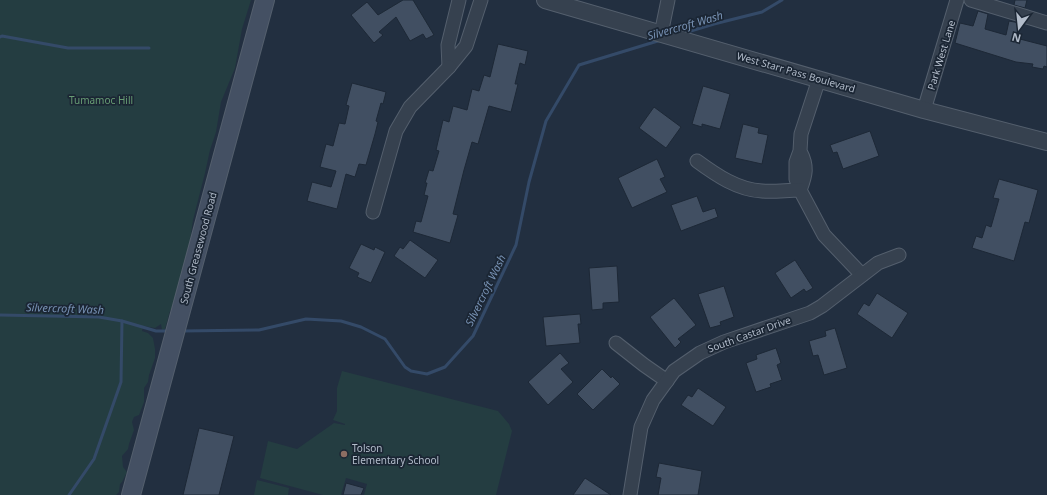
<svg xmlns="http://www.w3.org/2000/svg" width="1047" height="495" viewBox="0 0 1047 495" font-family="'Noto Sans',sans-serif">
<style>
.green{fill:#243d41}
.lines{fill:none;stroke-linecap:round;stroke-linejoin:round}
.stream{stroke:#344a68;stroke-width:3}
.building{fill:#414f62;stroke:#1d2836}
.minor-casing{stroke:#545f6d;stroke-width:15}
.tertiary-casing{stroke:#545f6d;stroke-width:18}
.secondary-casing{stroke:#545f6d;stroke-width:20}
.minor{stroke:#36414f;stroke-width:13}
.tertiary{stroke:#36414f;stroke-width:16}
.secondary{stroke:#445063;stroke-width:18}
.education-dot{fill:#8d6e63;stroke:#1b2634;stroke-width:1.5}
.labels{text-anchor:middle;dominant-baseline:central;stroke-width:3.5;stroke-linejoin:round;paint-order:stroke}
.street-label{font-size:10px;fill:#b2bcca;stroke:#1b2634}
.park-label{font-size:10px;fill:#689d74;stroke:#1b2634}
.poi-label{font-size:10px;fill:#b2bcca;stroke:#1b2634;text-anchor:start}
.water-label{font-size:11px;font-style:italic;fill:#7892b4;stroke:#1b2634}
</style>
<rect width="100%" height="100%" fill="#222f40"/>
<g class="green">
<polygon points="0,0 251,0 242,29 235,68 221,102 216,132 210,150 205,173 193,220 189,248 174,304 170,311 165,329 162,330 161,324 155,328 143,326 142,331 148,333 153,338 155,349 155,358 149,375 148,382 144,388 144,402 139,415 134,417 132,422 134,430 129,444 128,449 122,456 123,467 127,472 122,482 120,484 119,492 116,495 0,495"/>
<polygon points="342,371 498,411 509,424 512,431 496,495 364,495 367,484 346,478 341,495 323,495 260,478 268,441 297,449 334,423 345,425 345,424 333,420 337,411 337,388"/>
<polygon points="257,480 289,488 288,495 254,495"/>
</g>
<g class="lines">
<g class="stream">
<polyline points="684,33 714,24 762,12 782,0"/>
<polyline points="0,37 2,36 68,48 149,48"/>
<polyline points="0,315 99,317 122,321 156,331 168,331"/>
<polyline points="182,331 259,330 306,319 341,321 361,327 385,339 405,367 411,371 427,374 445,367 473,336 516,245 529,182 546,121 579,65 661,40"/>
<polyline points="69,495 94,459 121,382 122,321"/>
</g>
</g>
<g class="building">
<polygon points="403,0 413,0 434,35 426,39 423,34 410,41 396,17 379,32 383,35 374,43 351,15 367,2 378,15"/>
<polygon points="1015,0 1027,0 1025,8 1014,5"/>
<polygon points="978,11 988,14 985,29 1006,35 1009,21 1020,23 1016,38 1047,46 1047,67 1044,66 1043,69 1032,67 1033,64 1016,62 955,43 960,23 973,26"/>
<polygon points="498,44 528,51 525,65 520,63 515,84 518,84 511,112 489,106 478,144 472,142 464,170 453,214 458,215 450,243 413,232 416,221 421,222 428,196 424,195 427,183 425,183 429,170 433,171 439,151 436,150 443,120 449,122 453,106 467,110 472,89 479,91 484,75 490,77"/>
<polygon points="352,83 386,92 383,104 381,103 376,121 378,122 375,134 366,165 359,164 355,177 346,174 337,209 307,201 312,182 331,187 336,171 320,167 326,144 333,146 339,123 345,124 349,106 346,105"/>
<polygon points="703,86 730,94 720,129 702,124 702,127 692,124"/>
<polygon points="654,107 681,127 666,148 639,128"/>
<polygon points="743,124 759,128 758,133 768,135 762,164 735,158"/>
<polygon points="870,131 879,156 843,169 837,152 833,153 830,145"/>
<polygon points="657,159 665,177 660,179 667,192 632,208 618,178"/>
<polygon points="999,179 1038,190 1029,223 1025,222 1014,261 972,248 976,236 982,238 986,225 991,227 999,199 993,198"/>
<polygon points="697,196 703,212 715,208 718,217 681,231 671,205"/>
<polygon points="410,240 438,260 425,278 394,256 400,247 403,249"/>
<polygon points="361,244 374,250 375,247 385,252 371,283 357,277 359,273 349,268"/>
<polygon points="795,260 813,288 806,292 804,289 791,298 775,273"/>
<polygon points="617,266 619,302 603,303 603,309 592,310 589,268"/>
<polygon points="724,286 734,317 720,322 721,325 710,328 698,294"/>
<polygon points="877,293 908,313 892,338 857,314 864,303 869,306"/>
<polygon points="674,298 696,325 678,339 681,342 675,348 650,317"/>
<polygon points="580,314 581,324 578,324 580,343 546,346 543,317"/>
<polygon points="835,328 847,368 824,375 818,355 813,356 809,341 826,336 825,331"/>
<polygon points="776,348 781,363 777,365 782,380 770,384 771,387 756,392 746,363 757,359 756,355"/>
<polygon points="560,353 569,363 561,369 573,382 548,405 528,382"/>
<polygon points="602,369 611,378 612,376 620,384 593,410 577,394"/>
<polygon points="698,388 726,407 713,426 681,405 688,395 692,397"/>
<polygon points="199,428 234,436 219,495 183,495"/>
<polygon points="659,463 702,471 698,495 658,495 661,478 656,477"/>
<polygon points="585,478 611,495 573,495"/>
<polygon points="346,483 364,488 361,495 343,495"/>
</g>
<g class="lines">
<defs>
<g id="minor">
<polyline points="459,0 448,45 449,67 466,46 481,0"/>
<polyline points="971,0 1047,23"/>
<polyline points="661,34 668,0"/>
<polyline points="924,110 957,0"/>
<path d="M800 151C808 166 806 175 800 190L796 179V162L800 151 801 134 819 79"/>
<path d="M697 161C716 175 738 190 762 191 775 192 787 190 800 190L824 235 862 275"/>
<polyline points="373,212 396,131 410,107 449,67"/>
<polyline points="616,343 644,365 667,381"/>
<polyline points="630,495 641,427 653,400 674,371 700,353 724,342 810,313 822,306 878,263 899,255"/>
</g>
<polyline id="tertiary" points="545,0 924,110 1047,142"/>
<polyline id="secondary" points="131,495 265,0"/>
</defs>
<use href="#minor" class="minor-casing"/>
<use href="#tertiary" class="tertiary-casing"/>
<use href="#secondary" class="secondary-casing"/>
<use href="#minor" class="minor"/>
<use href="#tertiary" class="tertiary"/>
<use href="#secondary" class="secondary"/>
</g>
<circle class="education-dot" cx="344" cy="454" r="4"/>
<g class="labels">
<g class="street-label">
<text transform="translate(941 55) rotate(-73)">Park West Lane</text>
<text transform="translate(796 72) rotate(16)">West Starr Pass Boulevard</text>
<text transform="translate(198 248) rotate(-75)">South Greasewood Road</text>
<text transform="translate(749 334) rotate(-20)">South Castar Drive</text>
</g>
<g class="park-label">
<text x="101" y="100">Tumamoc Hill</text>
</g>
<g class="poi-label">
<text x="352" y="448">Tolson<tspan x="352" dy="12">Elementary School</tspan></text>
</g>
<g class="water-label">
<text transform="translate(685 25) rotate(-16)">Silvercroft Wash</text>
<text transform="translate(485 290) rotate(-64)">Silvercroft Wash</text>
<text transform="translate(65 308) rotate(2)">Silvercroft Wash</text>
</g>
</g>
<g transform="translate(1019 28) rotate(195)" stroke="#1b2634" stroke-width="3" paint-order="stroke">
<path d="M0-3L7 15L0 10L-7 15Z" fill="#b2bcca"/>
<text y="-6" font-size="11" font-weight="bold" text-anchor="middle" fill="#b2bcca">N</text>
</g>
</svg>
